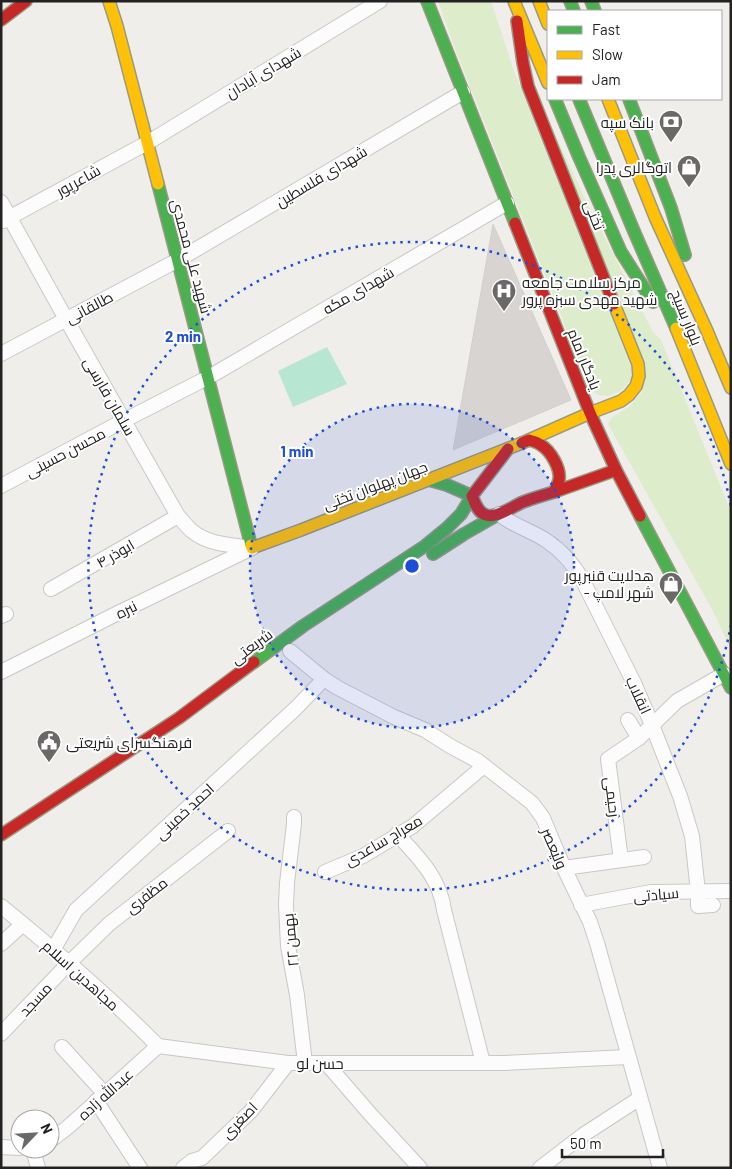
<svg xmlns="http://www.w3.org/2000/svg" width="732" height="1169" viewBox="0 0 732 1169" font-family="Barlow,Cairo,sans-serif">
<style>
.grass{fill:#ddeccb}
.pitch{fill:#b7e6d2}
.building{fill:#d7d4d2;stroke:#d3d0cc}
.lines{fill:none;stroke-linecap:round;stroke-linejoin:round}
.street-casing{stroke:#c9c8c7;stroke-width:16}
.fast-casing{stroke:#999a82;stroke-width:14}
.slow-casing{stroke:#999a82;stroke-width:14}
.jam-casing{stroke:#999a82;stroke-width:14}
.street{stroke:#fdfcfc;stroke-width:14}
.fast{stroke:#4caf50;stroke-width:11}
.slow{stroke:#ffc107;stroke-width:11}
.jam{stroke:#c62828;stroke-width:11}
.ring{fill:none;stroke:#1d4ed8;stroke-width:2.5;stroke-dasharray:2.5 5}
.labels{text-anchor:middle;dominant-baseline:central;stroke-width:4;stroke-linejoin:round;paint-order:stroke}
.street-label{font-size:15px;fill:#222;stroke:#fff}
.poi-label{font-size:15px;fill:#222;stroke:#fff;text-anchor:end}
.centre{fill:#1d4ed8;stroke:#fff;stroke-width:2.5}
.ring-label{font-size:15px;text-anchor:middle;font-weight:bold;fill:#1d4ed8;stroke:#fff;stroke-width:4;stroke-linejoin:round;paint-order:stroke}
</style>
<rect width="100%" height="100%" fill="#f0eeeb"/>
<g class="grass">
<polygon points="438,1 491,1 514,71 632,370 632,378 621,391 608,396 599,395 591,391 457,54"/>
<polygon points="537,95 584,197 653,332 661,340 731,512 731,650 713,611 608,424 611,418 630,406 642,392"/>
</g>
<polygon class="pitch" points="327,347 347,384 293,407 278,371"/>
<polygon class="building" points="493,224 571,400 453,450"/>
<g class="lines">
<defs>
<g id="street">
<path d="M1 202 66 319 178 516C183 521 187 527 192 531 209 545 232 545 252 548"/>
<polyline points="3,221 147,143 380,1"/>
<polyline points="1,354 178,260 463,92"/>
<polyline points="1,486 123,421 209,377 507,203"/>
<path d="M499 514C515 527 531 530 547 541 562 551 574 565 583 581L634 683 652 725 680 796 692 836 698 892V906L713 905"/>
<polyline points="51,589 178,516"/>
<polyline points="1,616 6,614"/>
<polyline points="290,651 324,679 338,688 394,717 425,730 450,746 478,761 532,803 543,818 564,868 590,922 597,943 660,1168"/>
<polyline points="1,672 116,614 252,548"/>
<polyline points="628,720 639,738"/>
<polyline points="294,817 294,824 287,883 286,904 288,946 297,995 305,1063"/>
<path d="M397 834C418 857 440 878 444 910L483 1063"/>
<polyline points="621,860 608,759 639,738 677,701 724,674"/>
<polyline points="564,868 644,857"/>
<polyline points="325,872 363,856 413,826 484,766"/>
<polyline points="581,905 651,892 731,891"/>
<path d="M1 906C55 950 109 996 158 1046"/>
<polyline points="1,944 23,924"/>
<polyline points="53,950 76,910 295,709 324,679"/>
<polyline points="1,1034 69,963 109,924 228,831"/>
<polyline points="158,1046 288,1063 505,1063 628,1057"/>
<polyline points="62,1047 105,1094"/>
<polyline points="326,1063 371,1115 420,1168"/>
<polyline points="96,1101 140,1168"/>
<polyline points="50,1141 68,1127 105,1094 158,1046"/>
<polyline points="1,1147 20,1148"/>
<polyline points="33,1149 38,1168"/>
<polyline points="183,1168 192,1161 202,1158 251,1111 288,1063"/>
<polyline points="540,1168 583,1135 640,1098"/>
</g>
<g id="fast">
<polyline points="427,1 515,223"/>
<polyline points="570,1 574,11"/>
<polyline points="591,1 595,11"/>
<polyline points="555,99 579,157 621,252 653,302"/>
<polyline points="579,99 633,229 676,328"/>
<polyline points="629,99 671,208 685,255"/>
<polyline points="158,184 251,545"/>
<polyline points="640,516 731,688"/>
<polyline points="433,554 464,534 499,514"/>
<polyline points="254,662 303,626 425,546 447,528 461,514 472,496 447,485 429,480"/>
</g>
<g id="slow">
<polyline points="109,1 117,26 158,184"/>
<polyline points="514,1 548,83"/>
<polyline points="539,1 548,24"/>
<polyline points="608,99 655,217 707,331 731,388"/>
<polyline points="676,328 731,464"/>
<polyline points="529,440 590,413 621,401 629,395 636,386 639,376 638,364 614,304"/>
<polyline points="251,545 252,548 301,530 522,443"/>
</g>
<g id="jam">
<polyline points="1,20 26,1"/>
<polyline points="517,21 523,63 528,86 614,304"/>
<polyline points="515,223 590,413 616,470 640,516"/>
<path d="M508 449 472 496C475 503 478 513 486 515 497 519 513 506 523 502 533 498 544 495 554 492 556 489 558 484 559 480 561 469 551 451 541 445 537 442 533 441 529 440L522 443"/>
<polyline points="554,492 616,470"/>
<polyline points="1,835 179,718 254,662"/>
</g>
</defs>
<use href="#street" class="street-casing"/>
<use href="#fast" class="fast-casing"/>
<use href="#slow" class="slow-casing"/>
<use href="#jam" class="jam-casing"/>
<use href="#street" class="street"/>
<use href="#fast" class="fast"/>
<use href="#slow" class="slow"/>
<use href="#jam" class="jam"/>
</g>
<circle cx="412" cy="566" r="162" fill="#1d4ed8" fill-opacity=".12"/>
<g class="ring">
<circle cx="412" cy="566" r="162"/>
<path d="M731 625A324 324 0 1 1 731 507"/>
</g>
<defs>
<symbol id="bank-pin" viewBox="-11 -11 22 30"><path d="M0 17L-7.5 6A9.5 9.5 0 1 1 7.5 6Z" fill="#6a6968" stroke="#fff"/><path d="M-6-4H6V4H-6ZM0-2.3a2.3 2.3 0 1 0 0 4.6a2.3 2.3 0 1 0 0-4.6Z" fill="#fff"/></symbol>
<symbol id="shop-pin" viewBox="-11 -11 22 30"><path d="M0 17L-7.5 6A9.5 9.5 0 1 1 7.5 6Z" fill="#6a6968" stroke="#fff"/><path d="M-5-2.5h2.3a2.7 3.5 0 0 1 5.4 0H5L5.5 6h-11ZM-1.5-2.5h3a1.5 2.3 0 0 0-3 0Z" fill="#fff"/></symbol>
<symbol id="hospital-pin" viewBox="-11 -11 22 30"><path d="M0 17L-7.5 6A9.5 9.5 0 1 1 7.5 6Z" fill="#6a6968" stroke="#fff"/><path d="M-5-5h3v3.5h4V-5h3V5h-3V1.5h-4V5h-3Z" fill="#fff"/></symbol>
<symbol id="civic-pin" viewBox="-11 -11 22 30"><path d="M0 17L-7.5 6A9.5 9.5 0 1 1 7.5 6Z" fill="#6a6968" stroke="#fff"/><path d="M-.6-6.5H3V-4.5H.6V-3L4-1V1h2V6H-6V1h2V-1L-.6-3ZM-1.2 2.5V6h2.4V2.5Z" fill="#fff"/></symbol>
</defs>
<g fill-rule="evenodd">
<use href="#bank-pin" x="657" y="108" width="28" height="38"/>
<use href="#shop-pin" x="675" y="153" width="28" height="38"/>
<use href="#hospital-pin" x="490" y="277" width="28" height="38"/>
<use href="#shop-pin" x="657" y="570" width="28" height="38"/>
<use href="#civic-pin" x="35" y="728" width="28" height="38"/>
</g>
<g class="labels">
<g class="street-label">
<text transform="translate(263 72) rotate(-31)">شهدای آبادان</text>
<text transform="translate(321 176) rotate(-31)">شهدای فلسطین</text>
<text transform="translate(78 180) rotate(-29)">شاعرپور</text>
<text transform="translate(595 215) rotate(68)">تختی</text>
<text transform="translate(192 256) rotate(75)">شهید علی محمدی</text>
<text transform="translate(358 290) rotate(-30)">شهدای مکه</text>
<text transform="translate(89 307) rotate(-28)">طالقانی</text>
<text transform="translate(687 317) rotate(68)">بلوار بسیج</text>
<text transform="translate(585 359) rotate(68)">یادگار امام</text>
<text transform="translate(110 396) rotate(60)">سلمان فارسی</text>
<text transform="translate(65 452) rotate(-28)">محسن حسینی</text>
<text transform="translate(375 485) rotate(-21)">جهان پهلوان تختی</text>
<text transform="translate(115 553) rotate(-30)">ابوذر ۴</text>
<text transform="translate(126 609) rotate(-26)">نبره</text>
<text transform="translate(251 646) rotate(-37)">شریعتی</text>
<text transform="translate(639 695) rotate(65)">انقلاب</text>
<text transform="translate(613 797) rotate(83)">رحیمی</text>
<text transform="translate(184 811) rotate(-43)">احمد خمینی</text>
<text transform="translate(383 840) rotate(-30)">معراج ساعدی</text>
<text transform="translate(555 848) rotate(67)">ولیعصر</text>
<text transform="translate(656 894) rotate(-5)">سیادتی</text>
<text transform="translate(146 895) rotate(-38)">مظفری</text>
<text transform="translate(290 940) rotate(-96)">۲۲ بهمن</text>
<text transform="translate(81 975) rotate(42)">مجاهدین اسلام</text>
<text transform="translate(35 999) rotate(-47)">مسجد</text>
<text x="320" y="1063">حسن لو</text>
<text transform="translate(105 1094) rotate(-42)">عبدالله زاده</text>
<text transform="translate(239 1120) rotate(-46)">اصغری</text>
</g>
<g class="poi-label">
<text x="654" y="122">بانک سپه</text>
<text x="672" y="167">اتوگالری پدرا</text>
<text x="522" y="282" text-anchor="start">مرکز سلامت جامعه<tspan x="522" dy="17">شهید مهدی سبزه پرور</tspan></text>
<text x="654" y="575">هدلایت قنبرپور<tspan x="654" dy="17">- شهر لامپ</tspan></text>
<text x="66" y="742" text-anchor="start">فرهنگسرای شریعتی</text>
</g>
</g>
<circle cx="412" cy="566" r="8" class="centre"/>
<g class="ring-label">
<text x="183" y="342">2 min</text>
<text x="297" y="457">1 min</text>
</g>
<rect width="732" height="1169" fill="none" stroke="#222222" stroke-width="5"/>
<rect x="547" y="10" width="175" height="90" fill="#ffffff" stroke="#a7a7a7"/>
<rect x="557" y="26" width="25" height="8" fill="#4caf50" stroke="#a7a7a7"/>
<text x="592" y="35" font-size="15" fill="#222222">Fast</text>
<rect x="557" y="51" width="25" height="8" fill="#ffc107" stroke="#a7a7a7"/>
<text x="592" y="60" font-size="15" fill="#222222">Slow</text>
<rect x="557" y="76" width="25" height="8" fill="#c62828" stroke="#a7a7a7"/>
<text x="592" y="85" font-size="15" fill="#222222">Jam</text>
<g transform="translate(35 1134) rotate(65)"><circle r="24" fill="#ffffff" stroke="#a7a7a7"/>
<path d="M0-4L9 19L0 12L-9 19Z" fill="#6a6968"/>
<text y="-8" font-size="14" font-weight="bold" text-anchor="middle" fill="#222222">N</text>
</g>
<path d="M562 1149v8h101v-8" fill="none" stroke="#222222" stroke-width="2.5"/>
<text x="570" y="1149" font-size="15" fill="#222222" stroke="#ffffff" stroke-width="4" paint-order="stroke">50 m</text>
</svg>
